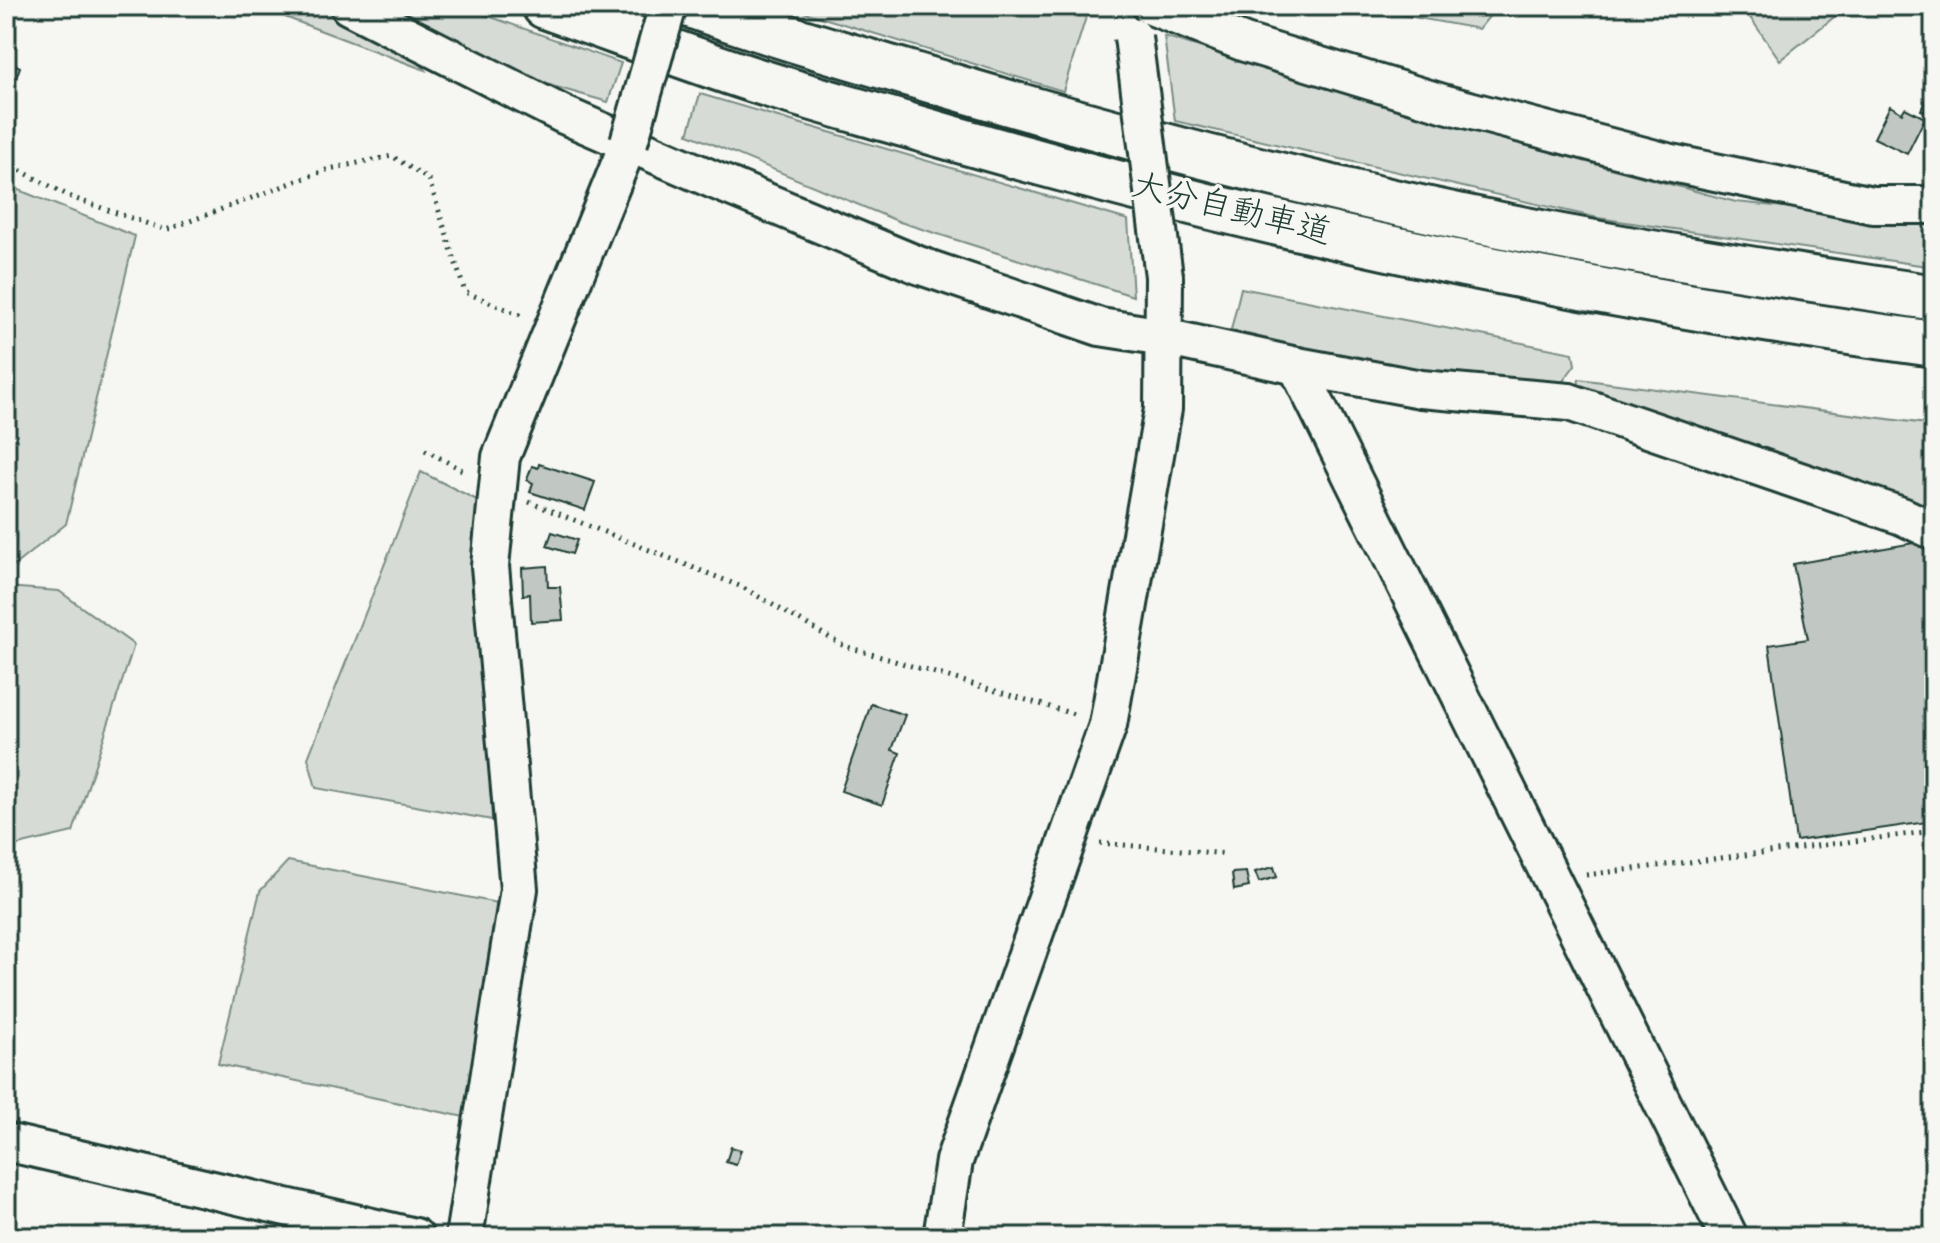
<svg xmlns="http://www.w3.org/2000/svg" width="1940" height="1243" viewBox="0 0 1940 1243" font-family="'Indie Flower','Klee One',sans-serif">
<style>
.green{fill:#d6dbd6;stroke:#7a8c85;stroke-width:2}
.building{fill:#c1c8c3;stroke:#1f3d34;stroke-width:2}
.lines{fill:none;stroke-linecap:round;stroke-linejoin:round}
.street-casing{stroke:#1f3d34;stroke-width:42}
.highway-casing{stroke:#1f3d34;stroke-width:50}
.path{stroke:#1f3d34;stroke-width:5;stroke-dasharray:2 6;stroke-linecap:butt}
.street{stroke:#f6f6f2;stroke-width:36}
.highway{stroke:#f6f6f2;stroke-width:44}
.street-bridge-casing{stroke:#1f3d34;stroke-width:42;stroke-linecap:butt}
.street-bridge{stroke:#f6f6f2;stroke-width:36}
.labels{text-anchor:middle;dominant-baseline:central;stroke-width:7;stroke-linejoin:round;paint-order:stroke}
.street-label{font-size:34px;fill:#1f3d34;stroke:#f6f6f2}
</style>
<rect width="100%" height="100%" fill="#f6f6f2"/>
<filter id="ink" filterUnits="userSpaceOnUse"><feTurbulence type="fractalNoise" baseFrequency=".0125" numOctaves="2"/><feDisplacementMap in="SourceGraphic" scale="16" xChannelSelector="R" yChannelSelector="G"/><feConvolveMatrix kernelMatrix="1 2 1 2 8 2 1 2 1" color-interpolation-filters="sRGB"/></filter>
<g filter="url(#ink)">
<g class="green">
<polygon points="256,6 320,6 416,58 425,70"/>
<polygon points="385,6 460,6 621,63 608,102 504,72"/>
<polygon points="784,6 1070,6 1086,17 1063,91"/>
<polygon points="1352,6 1497,6 1497,7 1479,29"/>
<polygon points="1742,6 1848,6 1780,60"/>
<polygon points="1164,36 1432,120 1736,202 1888,218 1934,217 1934,267 1598,218 1175,121"/>
<polygon points="700,94 1128,220 1133,296 900,222 688,134"/>
<polygon points="6,185 135,236 66,524 6,572"/>
<polygon points="1241,288 1573,353 1575,365 1560,385 1378,366 1231,330"/>
<polygon points="1579,379 1934,425 1934,493 1919,511 1577,396"/>
<polygon points="421,472 477,500 492,820 316,788 308,758"/>
<polygon points="6,587 59,591 134,645 73,832 6,848"/>
<polygon points="288,861 502,904 469,1118 218,1064 260,891"/>
</g>
<g class="building">
<polygon points="6,60 20,67 11,92 6,90"/>
<polygon points="1934,82 1934,116 1921,110"/>
<polygon points="1890,106 1902,113 1905,108 1925,118 1907,154 1874,138"/>
<polygon points="539,464 595,482 585,510 530,492 533,483 527,480 532,466 538,468"/>
<polygon points="552,532 577,540 572,554 547,546"/>
<polygon points="1925,541 1934,545 1934,821 1796,841 1769,645 1808,639 1793,564"/>
<polygon points="547,566 548,587 560,587 563,620 531,622 530,594 523,595 522,568"/>
<polygon points="871,704 905,715 892,750 900,753 882,805 841,791"/>
<polygon points="1274,867 1277,877 1259,882 1255,872"/>
<polygon points="1246,872 1249,887 1234,890 1232,873"/>
<polygon points="731,1147 741,1150 736,1165 726,1162"/>
</g>
<g class="lines">
<defs>
<g id="street">
<polyline points="349,6 564,115 714,180 918,265 1100,327 1164,337 1297,366 1421,389 1569,402 1902,516 1934,531"/>
<polyline points="1151,6 1245,43 1446,104 1667,162 1873,205 1934,205"/>
<polyline points="1297,366 1729,1237"/>
<polyline points="6,1142 415,1237"/>
<polyline points="464,1237 519,889 490,566 501,457 629,142"/>
<polyline points="942,1237 954,1161 1108,725 1163,409 1164,276"/>
</g>
<g id="highway">
<path d="M545 6C610 29 676 54 742 76 796 94 852 109 907 125 1244 224 1586 297 1934 344"/>
<path d="M693 6C776 36 860 59 944 84 1163 149 1386 206 1611 246 1718 265 1826 281 1934 298"/>
</g>
</defs>
<use href="#street" class="street-casing"/>
<use href="#highway" class="highway-casing"/>
<g class="path">
<polyline points="6,163 73,198 166,230 329,169 392,156 429,180 465,292 525,317"/>
<polyline points="425,450 466,472"/>
<polyline points="529,502 742,587 844,646 1077,715"/>
<polyline points="1100,843 1227,854"/>
<polyline points="1586,875 1934,831"/>
</g>
<use href="#street" class="street"/>
<use href="#highway" class="highway"/>
<defs>
<g id="street-bridge">
<polyline points="1133,37 1164,276"/>
<polyline points="629,142 668,6"/>
</g>
</defs>
<use href="#street-bridge" class="street-bridge-casing"/>
<use href="#street-bridge" class="street-bridge"/>
</g>
</g>
<g class="labels">
<g class="street-label">
<text transform="translate(1231 211) rotate(14)">大分自動車道</text>
</g>
</g>
<rect width="1940" height="1243" fill="none" stroke="#f6f6f2" stroke-width="32"/>
<rect x="16" y="16" width="1908" height="1211" fill="none" stroke="#1f3d34" stroke-width="3" filter="url(#ink)"/>
</svg>
